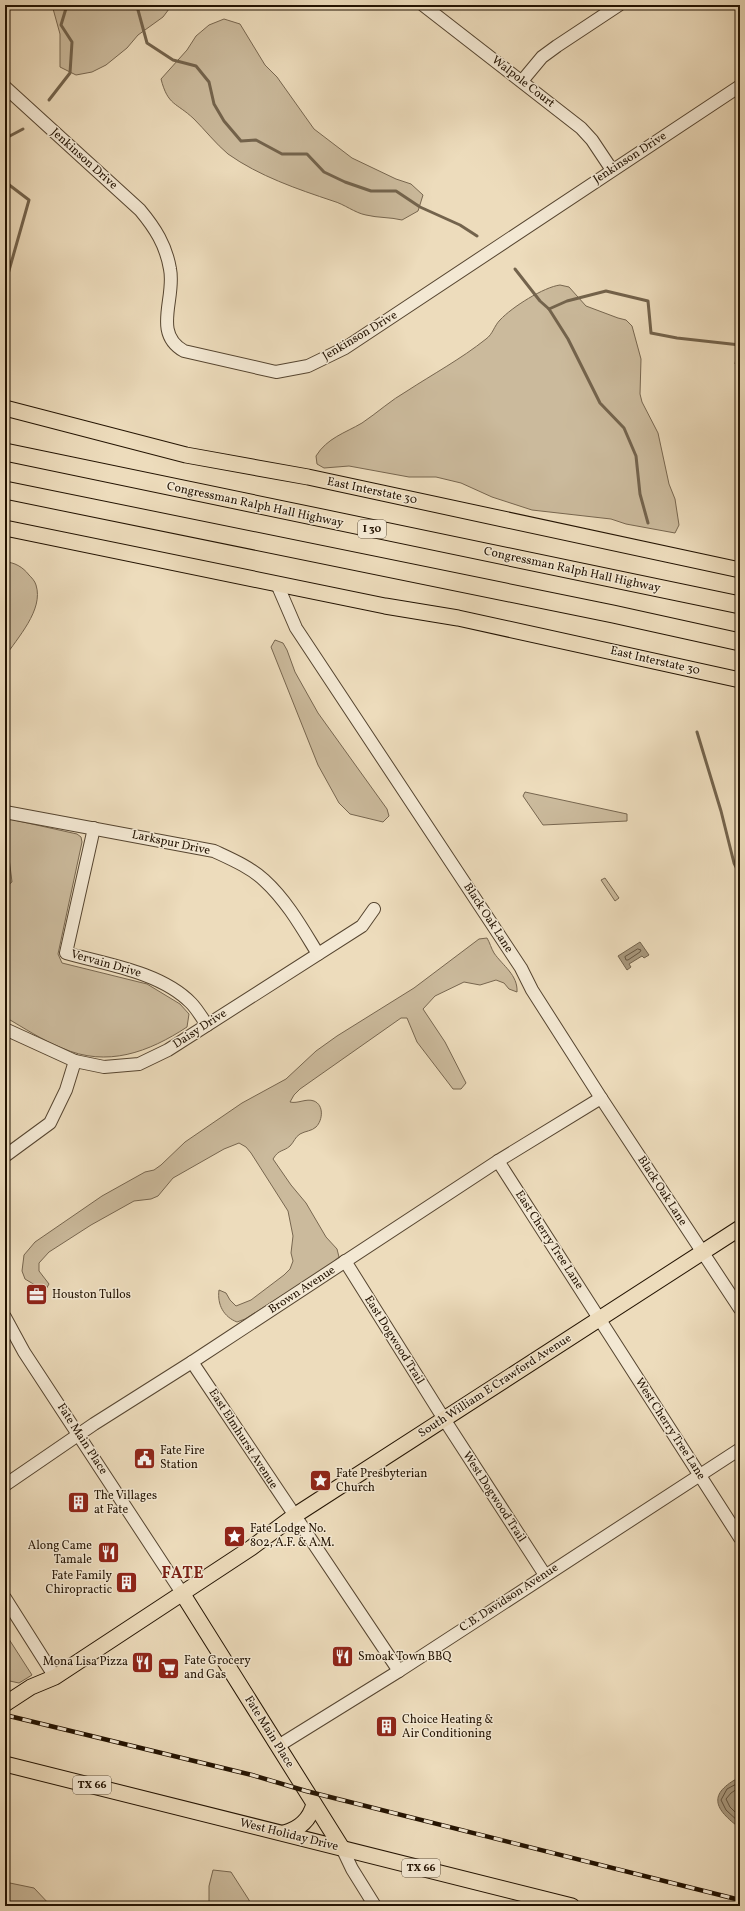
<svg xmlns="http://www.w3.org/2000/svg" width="745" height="1911" viewBox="0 0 745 1911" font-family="Vollkorn,serif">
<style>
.green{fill:#cbba9c;stroke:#77664f}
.water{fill:#a8987d;stroke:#73634c}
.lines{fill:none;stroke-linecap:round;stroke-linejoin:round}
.shore{stroke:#665640;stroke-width:1}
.stream{stroke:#73634c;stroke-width:3}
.minor-casing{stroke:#564530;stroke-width:14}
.major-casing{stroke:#231302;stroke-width:17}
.highway-casing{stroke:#231302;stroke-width:19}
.minor{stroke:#f3e8d3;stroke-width:12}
.major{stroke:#eddcbc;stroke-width:15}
.highway{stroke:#eddcbc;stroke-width:17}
.rail-casing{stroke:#231302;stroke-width:4.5}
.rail{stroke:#f3e8d3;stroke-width:3;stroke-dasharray:9;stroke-linecap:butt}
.labels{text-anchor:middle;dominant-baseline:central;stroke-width:3;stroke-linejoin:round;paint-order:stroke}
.shield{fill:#f3e8d3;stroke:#615341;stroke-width:1}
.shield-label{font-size:11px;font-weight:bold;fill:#231302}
.street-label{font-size:12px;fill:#231302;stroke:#f3e8d3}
.poi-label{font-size:12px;fill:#231302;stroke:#f3e8d3;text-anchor:start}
.district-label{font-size:16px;font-weight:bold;letter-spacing:1px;fill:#7a1f14;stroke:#f3e8d3}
</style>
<rect width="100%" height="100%" fill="#eddcbc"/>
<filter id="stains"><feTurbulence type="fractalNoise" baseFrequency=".005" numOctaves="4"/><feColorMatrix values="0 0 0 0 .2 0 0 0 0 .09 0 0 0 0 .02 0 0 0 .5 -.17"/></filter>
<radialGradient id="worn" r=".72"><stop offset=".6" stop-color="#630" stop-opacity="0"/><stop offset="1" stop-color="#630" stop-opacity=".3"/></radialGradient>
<g class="green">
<polygon points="52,5 172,5 163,17 138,35 127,48 106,65 92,72 76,75 60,67 60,34"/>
<path d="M224 19 240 24 265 65 277 77 314 129 352 158 396 179 411 184 423 195 418 211 402 220C390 217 378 218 366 215 355 213 344 204 333 201 297 189 259 176 228 154 216 144 205 130 194 119 176 102 168 106 161 79L187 50 196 36 209 25Z"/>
<path d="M560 285 569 287 586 306 618 318 626 320 632 326 641 359 640 394 642 402 658 433 669 484 675 499 679 525 675 533 626 524 611 519 532 510 492 497 461 483 436 477H409L349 466 324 468 317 464 316 456C327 438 345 433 362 423 377 413 391 400 407 391 433 374 461 359 486 339 493 334 494 326 500 320 512 307 544 287 560 285Z"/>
<polygon points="740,345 740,365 735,364 738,346"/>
<path d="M5 562C14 562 23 567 29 575 31 577 35 581 36 585 44 610 17 638 5 657Z"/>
<polygon points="275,640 283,643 287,650 295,672 318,713 387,809 389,816 383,822 350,814 339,803 318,765 271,647"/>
<polygon points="525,792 627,814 627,821 543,825 523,796"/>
<path d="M5 818 77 834 81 837 82 842 58 954 62 963 147 984 180 1004 189 1014 187 1027C149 1052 107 1068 62 1048 42 1040 24 1028 5 1017Z"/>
<polygon points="605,878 619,898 615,901 601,880"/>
<path d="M487 938C490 943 491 948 494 953 503 966 518 975 517 992L509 989 504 983 496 980 480 985 464 982 435 996 423 1009 445 1042 466 1083 461 1089H453L417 1042 407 1018H401L300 1089 294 1095 290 1102C298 1104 306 1098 314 1101 324 1105 323 1120 316 1127 312 1131 305 1131 300 1134 295 1137 294 1142 290 1146 283 1152 279 1149 273 1159L291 1185 306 1203 326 1237 337 1249 339 1257 327 1267 245 1319 237 1322C224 1317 217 1305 219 1290L226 1293 230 1300 236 1306 251 1300 284 1275 290 1269 293 1261 291 1253 293 1236 288 1211 251 1153 246 1147 239 1143 224 1149 173 1178 158 1196 151 1199 134 1201 91 1225 49 1252 39 1263V1271L49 1284 45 1291 25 1279 22 1271 24 1255 35 1242 102 1196 145 1172 154 1170 161 1165 185 1142 242 1103 286 1079 316 1051 337 1036 414 988 479 939Z"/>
<polygon points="5,1633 32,1675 19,1683 5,1680"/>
<polygon points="213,1870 231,1872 249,1900 251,1906 209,1906 209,1886"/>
<polygon points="5,1882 34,1888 51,1906 5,1906"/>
</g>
<g class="water">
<polygon points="5,856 9,858 12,882 5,888"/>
<polygon points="640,942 649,955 644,958 642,956 629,964 631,967 627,970 618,956"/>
<path d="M740 1777V1828C714 1809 707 1794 740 1777Z"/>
</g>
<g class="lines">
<g class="shore">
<polygon points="638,949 641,950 640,952 628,960 626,960 625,957"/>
<polyline points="740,1782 727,1789 721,1800 726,1810 740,1823"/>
<polyline points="740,1787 731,1793 726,1799 730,1807 740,1817"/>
</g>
<g class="stream">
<polyline points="140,5 138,10 147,43 173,60 196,66 209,82 214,104 224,121 241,141 256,140 282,154 307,154 324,172 345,182 371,191 396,191 420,207 460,225 477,236"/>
<polyline points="49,100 70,73 72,42 61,25 67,5"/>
<polyline points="5,141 6,138 23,129"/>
<polyline points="5,174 8,184 29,200 8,274 5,296"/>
<polyline points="515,269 540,301 549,309 567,301 606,291 648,301 651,333 677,338 740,345"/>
<polyline points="549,309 568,339 600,403 624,428 636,456 640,494 648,523"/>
<polyline points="697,732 721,811 734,863 740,875"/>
</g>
<defs>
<g id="minor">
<polyline points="423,5 581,128 592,140 612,170"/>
<polyline points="522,81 542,57 557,46 619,5"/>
<path d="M5 87 140 210C155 228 166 245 170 269 176 298 152 333 184 351L276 372 308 366 345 348 740 86"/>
<polyline points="277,584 296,628 521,968 532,990 601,1098 740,1309"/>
<path d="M5 812 214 851C231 859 250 867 264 880 287 901 302 928 318 954"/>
<path d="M94 828 66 953C105 964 161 972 191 1003 197 1009 202 1018 207 1025"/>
<polyline points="5,1029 75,1061 104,1067 139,1064 168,1050 362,926 374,909"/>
<polyline points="5,1156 50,1123 66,1090 75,1061"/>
<polyline points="498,1161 740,1538"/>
<polyline points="345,1261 444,1419 545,1575"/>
<polyline points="5,1317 24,1352 182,1593"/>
<polyline points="192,1362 399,1671"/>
<polyline points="5,1485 94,1424 192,1362 498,1161 601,1098"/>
<polyline points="5,1598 55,1677"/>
<polyline points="278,1746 399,1671 740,1449"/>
<polyline points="342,1848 352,1869 375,1906"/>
</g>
<g id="major">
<polyline points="5,408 186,455 308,477 740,570"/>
<polyline points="5,528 385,606 458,618 740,680"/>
<polyline points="182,1593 342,1848"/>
<polyline points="5,1704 31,1687 55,1677 251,1548 294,1516 740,1228"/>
<polyline points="5,1764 572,1906"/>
<path d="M284 1833C300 1829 310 1819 314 1804"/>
</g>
<g id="highway">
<polyline points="5,452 740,605"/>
<polyline points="5,490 613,614 740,642"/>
</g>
</defs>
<use href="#minor" class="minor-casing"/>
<use href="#major" class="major-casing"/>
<use href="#highway" class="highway-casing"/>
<use href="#minor" class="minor"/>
<use href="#major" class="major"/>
<use href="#highway" class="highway"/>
<defs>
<polyline id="rail" points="5,1715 252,1775 306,1791 740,1900"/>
</defs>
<use href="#rail" class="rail-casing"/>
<use href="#rail" class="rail"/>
</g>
<defs>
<symbol id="office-square" viewBox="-11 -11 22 22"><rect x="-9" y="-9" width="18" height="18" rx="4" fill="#8f2418" stroke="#f3e8d3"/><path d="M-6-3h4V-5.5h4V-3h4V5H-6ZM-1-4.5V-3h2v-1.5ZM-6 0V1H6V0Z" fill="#fff"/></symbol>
<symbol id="civic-square" viewBox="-11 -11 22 22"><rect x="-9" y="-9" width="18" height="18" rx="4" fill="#8f2418" stroke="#f3e8d3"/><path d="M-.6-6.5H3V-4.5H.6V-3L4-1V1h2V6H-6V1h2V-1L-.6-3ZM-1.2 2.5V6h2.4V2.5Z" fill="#fff"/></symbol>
<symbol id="sight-square" viewBox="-11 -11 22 22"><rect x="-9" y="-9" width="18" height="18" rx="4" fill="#8f2418" stroke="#f3e8d3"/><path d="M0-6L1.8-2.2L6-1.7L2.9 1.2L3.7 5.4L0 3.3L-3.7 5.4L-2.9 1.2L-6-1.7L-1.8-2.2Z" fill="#fff"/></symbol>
<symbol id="building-square" viewBox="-11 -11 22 22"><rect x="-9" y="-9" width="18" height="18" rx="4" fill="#8f2418" stroke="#f3e8d3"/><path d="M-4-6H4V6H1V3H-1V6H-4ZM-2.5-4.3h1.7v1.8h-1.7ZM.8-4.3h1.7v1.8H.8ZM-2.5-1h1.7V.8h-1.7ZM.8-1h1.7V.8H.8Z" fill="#fff"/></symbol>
<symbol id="restaurant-square" viewBox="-11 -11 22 22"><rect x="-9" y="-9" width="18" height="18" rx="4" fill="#8f2418" stroke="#f3e8d3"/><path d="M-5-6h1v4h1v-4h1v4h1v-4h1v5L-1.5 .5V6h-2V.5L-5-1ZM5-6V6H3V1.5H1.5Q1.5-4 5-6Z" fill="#fff"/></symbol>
<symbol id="supermarket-square" viewBox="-11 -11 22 22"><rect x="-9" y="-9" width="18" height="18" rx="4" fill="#8f2418" stroke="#f3e8d3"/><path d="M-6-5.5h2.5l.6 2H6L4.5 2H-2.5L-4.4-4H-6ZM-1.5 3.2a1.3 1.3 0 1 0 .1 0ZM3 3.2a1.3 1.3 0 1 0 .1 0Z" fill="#fff"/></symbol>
</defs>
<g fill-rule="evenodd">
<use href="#office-square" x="24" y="1282" width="25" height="25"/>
<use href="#civic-square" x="132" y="1446" width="25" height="25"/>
<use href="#sight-square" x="308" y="1468" width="25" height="25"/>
<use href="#building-square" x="66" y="1490" width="25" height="25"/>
<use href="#sight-square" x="222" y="1524" width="25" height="25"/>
<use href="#restaurant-square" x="96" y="1540" width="25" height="25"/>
<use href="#building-square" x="114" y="1570" width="25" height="25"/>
<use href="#restaurant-square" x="330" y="1644" width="25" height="25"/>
<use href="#restaurant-square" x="130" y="1650" width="25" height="25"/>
<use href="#supermarket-square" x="156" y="1656" width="25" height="25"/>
<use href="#building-square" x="374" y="1714" width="25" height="25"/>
</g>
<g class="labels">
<g class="shield">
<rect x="358" y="520" width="28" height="18" rx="3"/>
<rect x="73" y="1776" width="38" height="18" rx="3"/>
<rect x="402" y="1859" width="38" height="18" rx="3"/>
</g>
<g class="shield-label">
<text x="372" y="529">I 30</text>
<text x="92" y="1785">TX 66</text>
<text x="421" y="1868">TX 66</text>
</g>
<g class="street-label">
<text transform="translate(523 82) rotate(38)">Walpole Court</text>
<text transform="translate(630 158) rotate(-33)">Jenkinson Drive</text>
<text transform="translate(84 159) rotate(42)">Jenkinson Drive</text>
<text transform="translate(360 336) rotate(-31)">Jenkinson Drive</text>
<text transform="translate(372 491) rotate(12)">East Interstate 30</text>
<text transform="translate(255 505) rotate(12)">Congressman Ralph Hall Highway</text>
<text transform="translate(572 570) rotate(12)">Congressman Ralph Hall Highway</text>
<text transform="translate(655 661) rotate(13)">East Interstate 30</text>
<text transform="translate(171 843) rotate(12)">Larkspur Drive</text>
<text transform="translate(488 918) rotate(57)">Black Oak Lane</text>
<text transform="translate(106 964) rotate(16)">Vervain Drive</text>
<text transform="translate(200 1029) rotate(-33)">Daisy Drive</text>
<text transform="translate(662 1191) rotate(57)">Black Oak Lane</text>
<text transform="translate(549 1240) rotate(57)">East Cherry Tree Lane</text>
<text transform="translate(302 1290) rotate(-33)">Brown Avenue</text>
<text transform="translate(394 1340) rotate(58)">East Dogwood Trail</text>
<text transform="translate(495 1386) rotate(-33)">South William E Crawford Avenue</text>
<text transform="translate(670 1429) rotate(57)">West Cherry Tree Lane</text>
<text transform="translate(82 1439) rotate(57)">Fate Main Place</text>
<text transform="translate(243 1439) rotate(57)">East Elmhurst Avenue</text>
<text transform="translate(494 1497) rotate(57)">West Dogwood Trail</text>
<text transform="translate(509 1598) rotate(-33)">C.B. Davidson Avenue</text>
<text transform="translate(269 1732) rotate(58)">Fate Main Place</text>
<text transform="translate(289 1835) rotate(14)">West Holiday Drive</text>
</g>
<g class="poi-label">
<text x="52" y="1295">Houston Tullos</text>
<text x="160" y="1451">Fate Fire<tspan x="160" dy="14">Station</tspan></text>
<text x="336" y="1474">Fate Presbyterian<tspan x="336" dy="14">Church</tspan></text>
<text x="94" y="1496">The Villages<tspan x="94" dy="14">at Fate</tspan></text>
<text x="250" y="1529">Fate Lodge No.<tspan x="250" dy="14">802, A.F. &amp; A.M.</tspan></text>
<text x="92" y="1546" text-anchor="end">Along Came<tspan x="92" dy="14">Tamale</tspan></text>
<text x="112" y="1576" text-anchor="end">Fate Family<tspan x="112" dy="14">Chiropractic</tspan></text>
<text x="358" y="1657">Smoak Town BBQ</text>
<text x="184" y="1661">Fate Grocery<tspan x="184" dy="14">and Gas</tspan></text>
<text x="128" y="1662" text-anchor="end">Mona Lisa Pizza</text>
<text x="402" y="1720">Choice Heating &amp;<tspan x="402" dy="14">Air Conditioning</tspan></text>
</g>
<g class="district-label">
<text x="183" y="1574">FATE</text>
</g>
</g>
<rect width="745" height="1911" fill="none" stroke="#eddcbc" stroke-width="20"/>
<rect x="6" y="6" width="733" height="1899" fill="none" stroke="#231302" stroke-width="2"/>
<rect x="10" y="10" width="725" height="1891" fill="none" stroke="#231302"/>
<rect width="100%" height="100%" filter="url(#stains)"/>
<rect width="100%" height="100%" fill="url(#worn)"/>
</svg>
